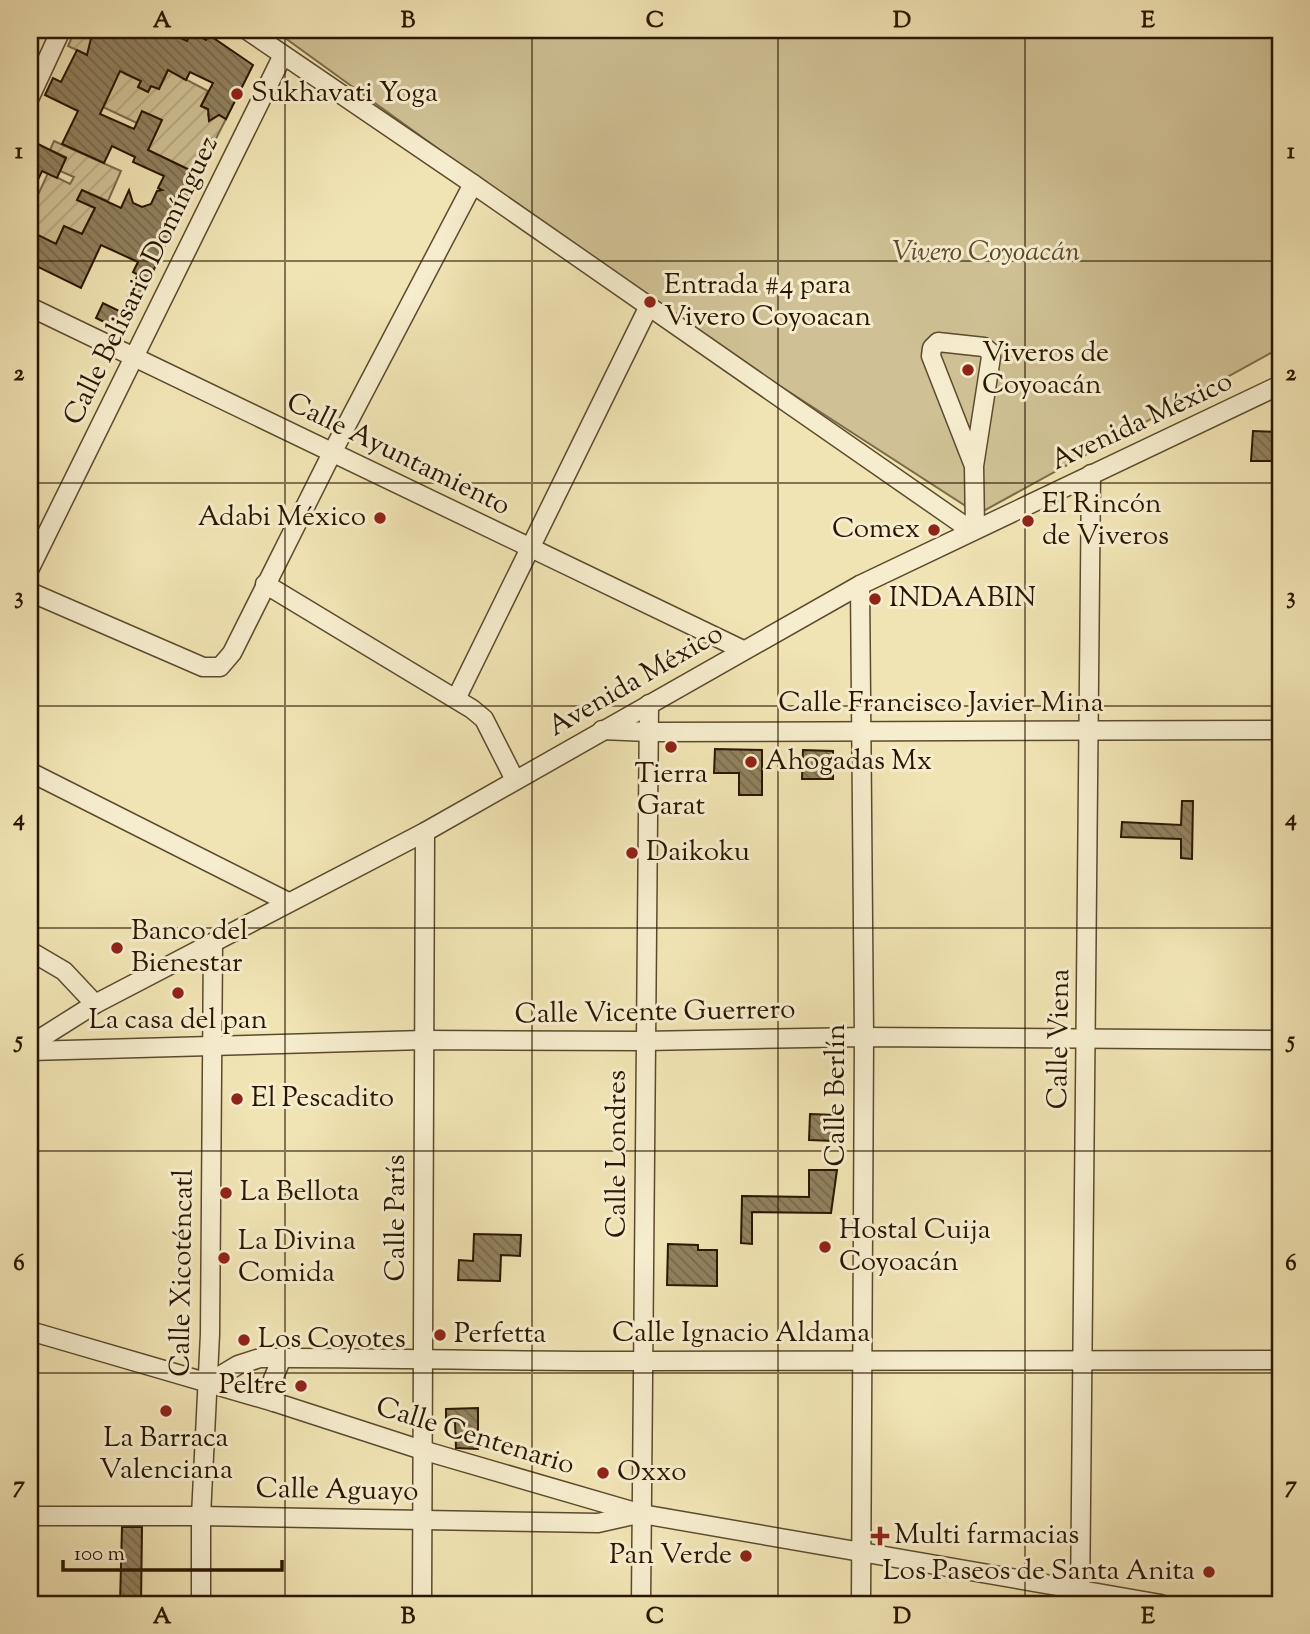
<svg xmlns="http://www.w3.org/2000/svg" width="1310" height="1634" viewBox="0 0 1310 1634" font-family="'Sorts Mill Goudy',serif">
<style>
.park{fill:#cfc195;stroke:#7c6c4a;stroke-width:2}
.garden{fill:url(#garden-furrows);stroke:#7c6c4a;stroke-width:2}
.building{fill:url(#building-back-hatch);stroke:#2a1600;stroke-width:2}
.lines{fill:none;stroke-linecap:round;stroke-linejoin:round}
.minor-casing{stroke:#5c4a2d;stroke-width:21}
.minor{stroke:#f6edce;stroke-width:18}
.grid{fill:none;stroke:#2a1600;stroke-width:2;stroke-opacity:0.55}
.poi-dot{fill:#8f2418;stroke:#f6edce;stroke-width:2.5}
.labels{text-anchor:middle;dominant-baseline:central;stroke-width:6;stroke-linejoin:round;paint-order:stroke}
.poi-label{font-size:28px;fill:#2a1600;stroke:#f6edce;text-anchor:start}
.park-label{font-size:28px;font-style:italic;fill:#5c492d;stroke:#f6edce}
.street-label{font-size:28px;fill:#2a1600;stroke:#f6edce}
.neatline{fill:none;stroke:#2a1600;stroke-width:2.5}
.grid-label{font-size:23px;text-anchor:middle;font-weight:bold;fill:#2a1600}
</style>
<defs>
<pattern id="garden-furrows" width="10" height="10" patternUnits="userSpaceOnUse" patternTransform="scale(1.75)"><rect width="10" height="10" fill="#cfc195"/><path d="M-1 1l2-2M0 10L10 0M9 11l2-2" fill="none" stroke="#b2a57f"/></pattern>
<pattern id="building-back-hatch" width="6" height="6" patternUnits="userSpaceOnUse" patternTransform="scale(1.75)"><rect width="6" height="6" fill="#91815e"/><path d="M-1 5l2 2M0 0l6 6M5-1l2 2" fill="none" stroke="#77694b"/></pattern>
</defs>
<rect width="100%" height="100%" fill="#f1e4b4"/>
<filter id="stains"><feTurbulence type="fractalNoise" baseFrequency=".00286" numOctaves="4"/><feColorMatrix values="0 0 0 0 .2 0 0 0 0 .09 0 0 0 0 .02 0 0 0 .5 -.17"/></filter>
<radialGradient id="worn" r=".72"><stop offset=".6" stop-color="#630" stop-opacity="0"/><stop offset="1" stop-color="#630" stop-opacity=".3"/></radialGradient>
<polygon class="park" points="274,30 1280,30 1280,348 978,514 650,302"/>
<g class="garden">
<polygon points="75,30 93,30 91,37 110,39 127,68 125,74 141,81 138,87 148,92 151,86 159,89 168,70 208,91 201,106 210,111 208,115 212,118 217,114 226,119 198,174 148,150 137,123 103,107 114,84 96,75 102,62 68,46"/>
<polygon points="54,141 121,171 108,201 82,190 77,200 95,208 82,234 64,226 56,244 30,232 30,212 48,173 70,184 74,177 60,171 66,157 50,150"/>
</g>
<g class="building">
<polygon points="93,30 162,30 187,41 191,32 206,40 209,35 253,65 226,119 219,115 209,121 208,109 201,106 213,83 190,72 186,80 168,70 159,89 151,86 148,92 138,87 141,81 120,71 100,114 134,129 142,111 162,120 148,150 198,174 125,332 96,318 103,303 121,312 138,275 133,272 138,262 101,245 81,288 30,263 30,231 56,244 64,226 82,234 95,208 77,200 82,190 121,208 129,190 133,203 142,207 151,204 157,191 162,190 158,188 164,176 133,162 135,157 112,146 104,163 62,144 78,111 45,95 53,78 61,82 77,50 87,55"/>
<polygon points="38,144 66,158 57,178 42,171 30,197 30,161"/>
<polygon points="1253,431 1278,432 1276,461 1251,461"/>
<polygon points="715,749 762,750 762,795 739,795 739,773 714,773"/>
<polygon points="803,750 833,751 833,779 802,779"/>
<polygon points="1182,801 1193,801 1192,859 1181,858 1181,839 1121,837 1122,822 1181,825"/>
<polygon points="810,1114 835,1115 834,1141 809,1140"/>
<polygon points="809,1170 837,1170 831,1213 752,1212 752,1244 741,1243 742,1196 809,1197"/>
<polygon points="474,1234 521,1235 520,1256 501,1255 500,1281 458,1280 459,1260 473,1261"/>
<polygon points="668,1244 698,1245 698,1250 717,1250 717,1286 667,1285"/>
<polygon points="478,1408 478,1449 456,1448 455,1422 446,1422 446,1409"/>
<polygon points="122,1527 142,1527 141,1604 120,1604"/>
</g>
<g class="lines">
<defs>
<g id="minor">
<polyline points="247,30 473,184 972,531"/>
<polyline points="30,97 61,30"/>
<polyline points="30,307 743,650"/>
<polyline points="974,466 931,356 932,348 938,342 984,347 990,352 991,357 974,466 975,529"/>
<polyline points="30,568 283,55"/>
<polyline points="265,584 472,709 484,719 515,780"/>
<polyline points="860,585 864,1037 861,1604"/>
<polyline points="30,592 203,667 220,667 232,653 333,451 473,184"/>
<polyline points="456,699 649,306"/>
<polyline points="602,730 648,732 1280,730"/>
<polyline points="30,772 288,902"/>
<polyline points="30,951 64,971 95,1004"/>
<polyline points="30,1045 95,1004 425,832 860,585 1280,385"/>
<polyline points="30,1051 424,1040 644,1041 864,1037 1280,1040"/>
<polyline points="30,1331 274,1402 422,1450 642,1514 1161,1604"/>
<path d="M208 1383 238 1365 260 1358C388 1357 517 1362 646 1361 857 1361 1069 1360 1280 1360"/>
<polyline points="274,1402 273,1379 282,1358"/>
<polyline points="30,1516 201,1516 598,1523 638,1514"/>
<polyline points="201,1604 201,1516 210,1334 213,943"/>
<polyline points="422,1604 425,832"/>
<polyline points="641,1604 649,704"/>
<polyline points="1080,1604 1091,474"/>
</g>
</defs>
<use href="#minor" class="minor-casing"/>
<use href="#minor" class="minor"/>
</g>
<path class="grid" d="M285 30V1604M532 30V1604M778 30V1604M1025 30V1604M30 261H1280M30 483H1280M30 706H1280M30 928H1280M30 1151H1280M30 1373H1280"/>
<g class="poi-dot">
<circle cx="237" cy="94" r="7"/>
<circle cx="650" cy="302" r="7"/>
<circle cx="968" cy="370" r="7"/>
<circle cx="380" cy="518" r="7"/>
<circle cx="1028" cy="521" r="7"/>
<circle cx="934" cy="530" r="7"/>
<circle cx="875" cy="599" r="7"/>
<circle cx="671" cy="747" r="7"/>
<circle cx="751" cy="762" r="7"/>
<circle cx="632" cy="853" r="7"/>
<circle cx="117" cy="948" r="7"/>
<circle cx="178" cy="993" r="7"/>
<circle cx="237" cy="1099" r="7"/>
<circle cx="226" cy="1193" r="7"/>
<circle cx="825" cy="1247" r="7"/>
<circle cx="224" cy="1258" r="7"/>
<circle cx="440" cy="1335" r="7"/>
<circle cx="244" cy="1340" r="7"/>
<circle cx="301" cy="1386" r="7"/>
<circle cx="166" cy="1411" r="7"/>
<circle cx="603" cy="1473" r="7"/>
<path d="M876.5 1525.5h7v7h7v7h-7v7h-7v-7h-7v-7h7z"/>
<circle cx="746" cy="1556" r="7"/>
<circle cx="1209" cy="1572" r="7"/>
</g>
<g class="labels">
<g class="poi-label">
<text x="251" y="94">Sukhavati Yoga</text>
<text x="664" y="286">Entrada #4 para<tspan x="664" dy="32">Vivero Coyoacan</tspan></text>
<text x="982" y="354">Viveros de<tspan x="982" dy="32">Coyoacán</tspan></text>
<text x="1042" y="505">El Rincón<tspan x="1042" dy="32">de Viveros</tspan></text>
<text x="366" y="518" text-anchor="end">Adabi México</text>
<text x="920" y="530" text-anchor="end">Comex</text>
<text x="889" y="599">INDAABIN</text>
<text x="765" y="762">Ahogadas Mx</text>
<text x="671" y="775" text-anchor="middle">Tierra<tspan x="671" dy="32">Garat</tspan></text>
<text x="646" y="853">Daikoku</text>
<text x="131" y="932">Banco del<tspan x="131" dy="32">Bienestar</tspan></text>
<text x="178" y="1021" text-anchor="middle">La casa del pan</text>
<text x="251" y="1099">El Pescadito</text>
<text x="240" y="1193">La Bellota</text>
<text x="839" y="1231">Hostal Cuija<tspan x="839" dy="32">Coyoacán</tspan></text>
<text x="238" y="1242">La Divina<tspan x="238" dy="32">Comida</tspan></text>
<text x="454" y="1335">Perfetta</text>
<text x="258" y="1340">Los Coyotes</text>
<text x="287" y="1386" text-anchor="end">Peltre</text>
<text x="166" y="1439" text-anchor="middle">La Barraca<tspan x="166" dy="32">Valenciana</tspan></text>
<text x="617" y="1473">Oxxo</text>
<text x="894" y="1536">Multi farmacias</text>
<text x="732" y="1556" text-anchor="end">Pan Verde</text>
<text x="1195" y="1572" text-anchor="end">Los Paseos de Santa Anita</text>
</g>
<g class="park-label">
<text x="986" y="253">Vivero Coyoacán</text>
</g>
<g class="street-label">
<text transform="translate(142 281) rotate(-64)">Calle Belisario Domínguez</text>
<text transform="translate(1142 422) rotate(-25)">Avenida México</text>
<text transform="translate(398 455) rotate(26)">Calle Ayuntamiento</text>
<text transform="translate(636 681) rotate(-30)">Avenida México</text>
<text x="941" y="704">Calle Francisco Javier Mina</text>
<text transform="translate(655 1013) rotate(-1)">Calle Vicente Guerrero</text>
<text transform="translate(1060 1039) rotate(-89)">Calle Viena</text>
<text transform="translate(837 1095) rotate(-90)">Calle Berlín</text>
<text transform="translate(618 1154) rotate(-90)">Calle Londres</text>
<text transform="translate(397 1218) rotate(-90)">Calle París</text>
<text transform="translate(183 1273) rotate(-89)">Calle Xicoténcatl</text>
<text x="741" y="1334">Calle Ignacio Aldama</text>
<text transform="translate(475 1437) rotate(17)">Calle Centenario</text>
<text transform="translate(337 1491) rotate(1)">Calle Aguayo</text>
</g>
</g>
<rect width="1310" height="1634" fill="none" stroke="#f1e4b4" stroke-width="77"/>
<path d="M63 1560v10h219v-10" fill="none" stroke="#2a1600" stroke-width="3.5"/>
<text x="74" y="1560" font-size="21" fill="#2a1600" stroke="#f6edce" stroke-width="5" paint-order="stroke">100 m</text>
<rect x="38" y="38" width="1234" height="1558" class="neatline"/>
<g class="grid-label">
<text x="162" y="27">A</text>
<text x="408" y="27">B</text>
<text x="655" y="27">C</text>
<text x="902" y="27">D</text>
<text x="1148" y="27">E</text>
<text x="19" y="158">1</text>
<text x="1291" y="158">1</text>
<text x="19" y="380">2</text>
<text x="1291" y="380">2</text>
<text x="19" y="603">3</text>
<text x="1291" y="603">3</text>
<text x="19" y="825">4</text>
<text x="1291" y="825">4</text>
<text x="19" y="1047">5</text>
<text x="1291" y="1047">5</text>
<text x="19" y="1270">6</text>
<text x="1291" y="1270">6</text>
<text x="19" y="1492">7</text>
<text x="1291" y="1492">7</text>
<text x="162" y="1623">A</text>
<text x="408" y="1623">B</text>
<text x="655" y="1623">C</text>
<text x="902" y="1623">D</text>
<text x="1148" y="1623">E</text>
</g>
<rect width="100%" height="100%" filter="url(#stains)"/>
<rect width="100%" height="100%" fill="url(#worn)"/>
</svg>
